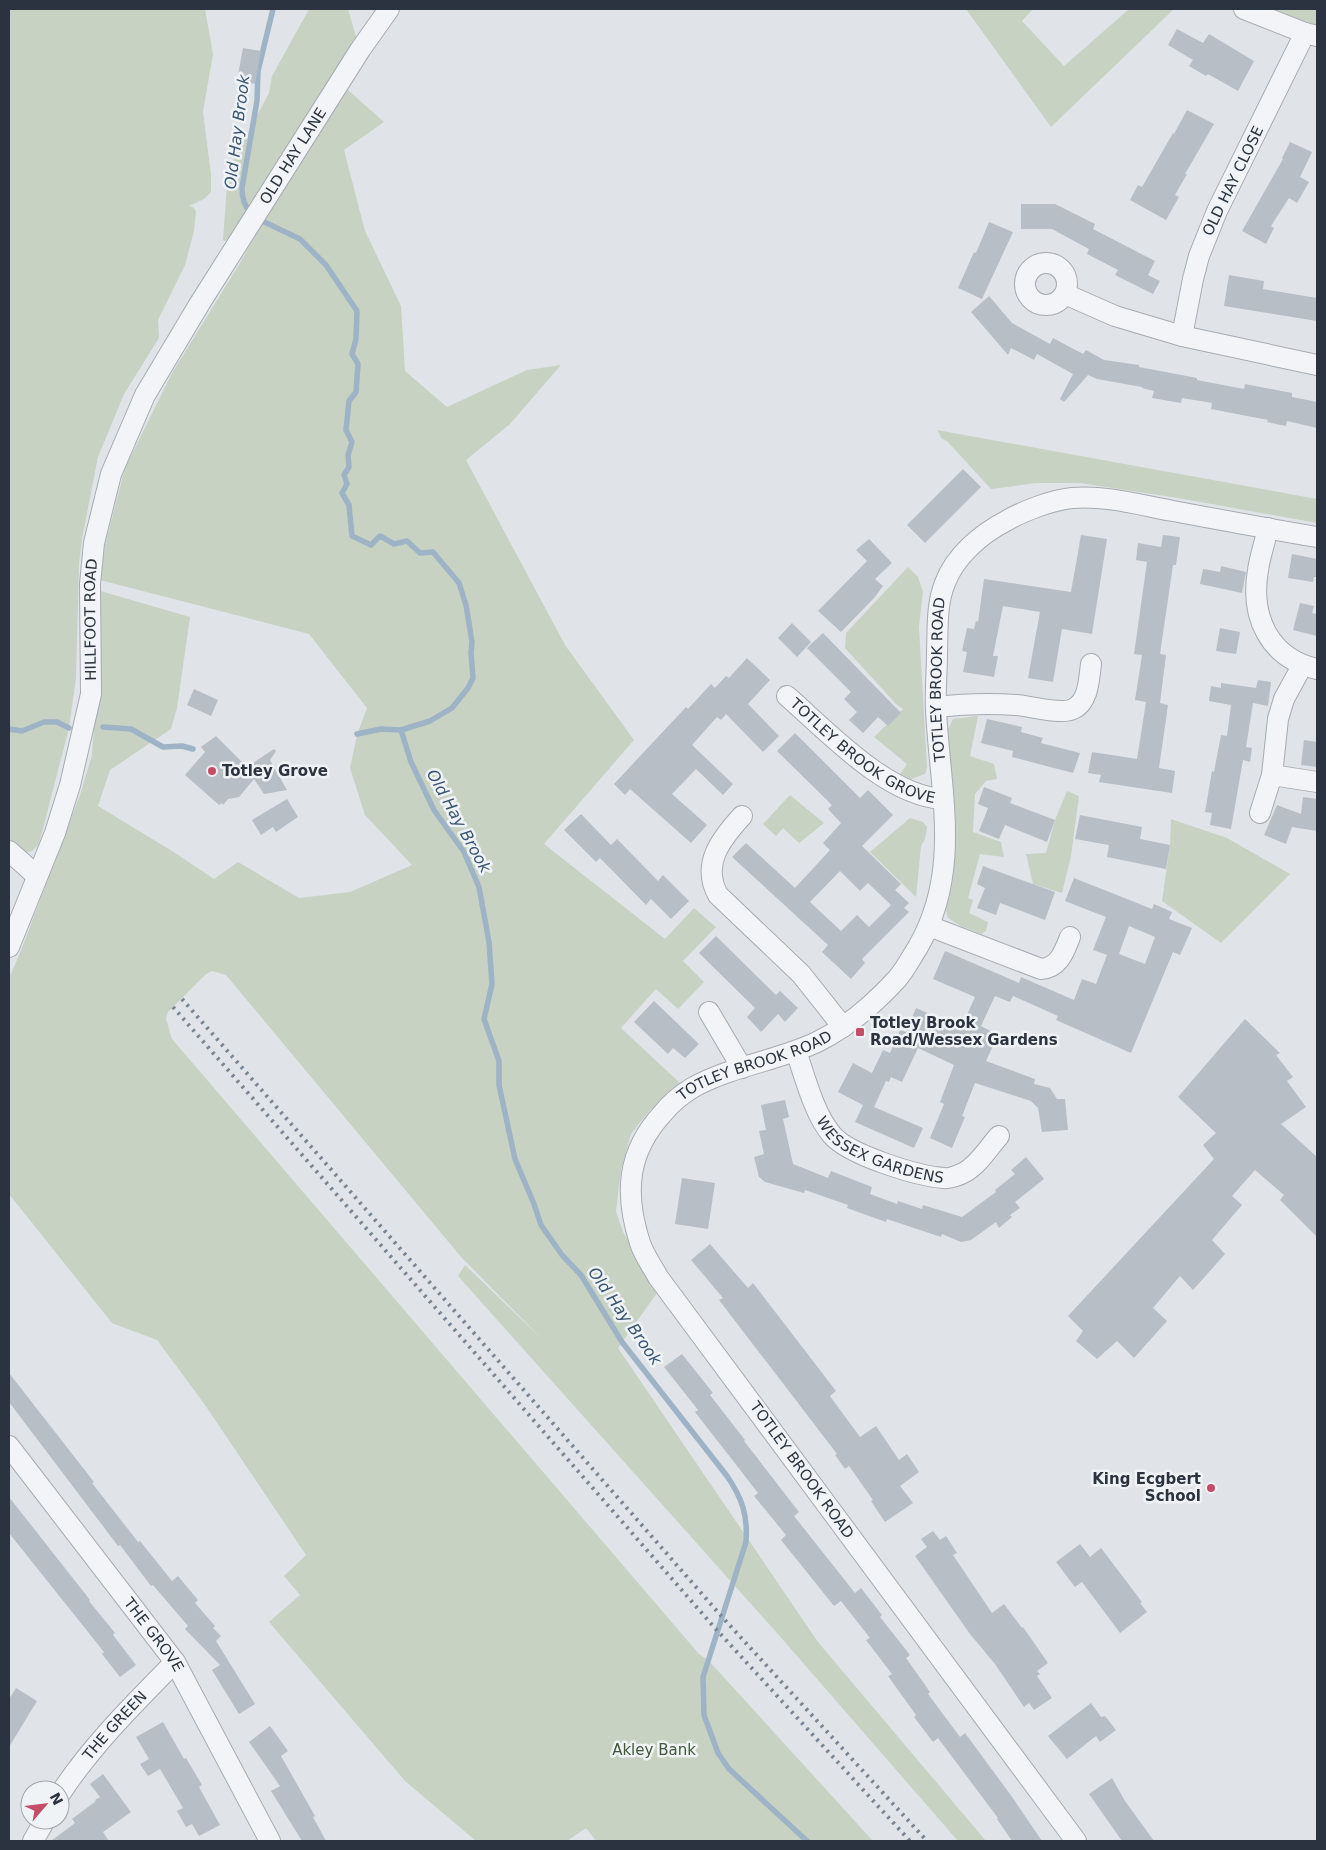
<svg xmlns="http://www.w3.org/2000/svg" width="1326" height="1850" viewBox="0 0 1326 1850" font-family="'DejaVu Sans',sans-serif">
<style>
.green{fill:#c7d2c2}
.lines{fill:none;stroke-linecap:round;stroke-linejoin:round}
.stream{stroke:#9eb4c6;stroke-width:5.5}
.building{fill:#b8bec5;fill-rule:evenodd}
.minor-casing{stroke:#a6abb2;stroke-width:22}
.minor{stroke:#f3f4f7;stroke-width:20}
.rail{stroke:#7b8591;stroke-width:4;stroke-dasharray:2.5 5;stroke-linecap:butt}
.poi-dot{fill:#c54d68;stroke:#f0f3f6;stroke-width:2}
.labels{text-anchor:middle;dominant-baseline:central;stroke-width:5;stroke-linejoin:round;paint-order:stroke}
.street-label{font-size:15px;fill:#2a333f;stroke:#f0f3f6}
.poi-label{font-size:15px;font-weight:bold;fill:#2a333f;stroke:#f0f3f6;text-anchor:start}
.park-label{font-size:15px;fill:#415938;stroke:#f0f3f6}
.water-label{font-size:16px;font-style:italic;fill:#375470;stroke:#f0f3f6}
</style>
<rect width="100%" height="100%" fill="#e0e4e8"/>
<g class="green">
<polygon points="9,9 205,9 213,54 203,112 211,175 211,192 204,199 189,206 193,207 196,211 194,231 185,265 158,320 159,338 124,394 98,457 82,539 79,564 76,678 69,728 39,844 32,851 26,853 9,844"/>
<polygon points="308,9 348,9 358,43 233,239 224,241 223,240 228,171 269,93 272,76 308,11"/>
<polygon points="966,9 1033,9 1022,21 1064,66 1128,10 1173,10 1051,127"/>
<polygon points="1268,9 1317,9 1317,25"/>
<polygon points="348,90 384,122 344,150 365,231 401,306 405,371 447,407 527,370 561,365 510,424 466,460 565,645 634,740 544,844 665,939 694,908 716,927 683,961 704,982 678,1009 656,989 621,1028 681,1084 650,1110 631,1134 621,1170 616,1211 623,1232 659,1290 618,1348 818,1642 986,1841 958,1841 777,1633 458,1276 465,1265 543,1340 462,1258 226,975 212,971 206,974 168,1012 166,1019 172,1039 699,1654 709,1661 873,1841 596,1841 586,1828 567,1841 476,1841 405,1781 269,1622 300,1595 284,1576 306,1555 205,1405 157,1340 112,1323 9,1194 9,978 20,953 80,795 92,755 97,688 97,590 190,617 177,708 171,729 110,770 98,806 172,851 214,879 238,862 299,898 350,892 412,865 365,815 350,768 357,735 367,708 309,634 100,580 105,545 125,468 172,373 240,263 267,213"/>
<polygon points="937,430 1317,499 1317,523 1178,498 1080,483 1036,483 991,489 947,441 942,439"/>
<polygon points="908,567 918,577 923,592 919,627 927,767 925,774 911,779 900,774 907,764 874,737 903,709 896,704 845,648 846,633"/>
<polygon points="978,716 970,756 994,764 997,779 986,781 975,794 973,832 1001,842 1004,857 980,854 968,898 973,900 969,913 988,922 986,931 981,934 961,926 948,918 946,911 953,881 955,833 953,791 946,733 953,719"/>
<polygon points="1067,791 1079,796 1071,856 1062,893 1033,884 1026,854 1046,853 1055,820"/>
<polygon points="790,795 824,823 799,843 783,828 776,836 763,824"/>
<polygon points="910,818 923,822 927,827 925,839 921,846 916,897 870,852"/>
<polygon points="1171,819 1227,838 1290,874 1221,943 1162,901 1170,845"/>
</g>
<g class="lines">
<g class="stream">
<path d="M251 214C244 206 242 198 242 188L257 101 258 71 273 9"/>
<path d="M258 219 300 239 326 265 357 311 356 339 352 354 358 364 356 392 349 401 346 430 352 442 348 455 349 467 344 475 347 484 342 493 349 505 352 536 371 545 380 536 394 544 407 541 420 553 433 552 459 583 466 605 472 642 471 653 473 678 468 688 452 708 430 721 401 730 411 762 434 810 464 852 479 887 489 942 492 984 484 1019 499 1061V1085L515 1159 534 1204 541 1225 562 1255 581 1275 622 1342 727 1476C742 1498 748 1515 746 1542L703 1677 704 1715 718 1753 729 1769 807 1841"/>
<polyline points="103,727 131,729 163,747 182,746 193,749"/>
<polyline points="9,729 22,731 44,722 57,722 69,728"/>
<polyline points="357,734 381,729 401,730"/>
</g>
</g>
<g class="building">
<polygon points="1177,29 1203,43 1209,34 1254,61 1238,91 1208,74 1206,76 1189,66 1193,60 1168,45"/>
<polygon points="243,48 261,51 255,84 237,80"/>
<polygon points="1187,110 1214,124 1185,174 1187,174 1175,195 1179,197 1166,220 1130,200 1138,185 1142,187 1173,133 1174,134"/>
<polygon points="1290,142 1312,152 1300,177 1309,182 1297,203 1289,198 1271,226 1274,228 1266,244 1242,231 1283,159 1282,158"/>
<polygon points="1021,204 1055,204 1095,224 1093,229 1155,261 1148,275 1160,281 1153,294 1115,275 1118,270 1087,254 1089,249 1052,229 1021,229"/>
<polygon points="989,222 1013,232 982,299 958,288 974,252 976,253"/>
<polygon points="1229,275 1264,281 1263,289 1317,298 1317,321 1224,306"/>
<polygon points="989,296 1012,323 1050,344 1053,338 1083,354 1086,350 1104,360 1139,365 1139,367 1197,378 1197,380 1244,389 1245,384 1292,393 1292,397 1317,402 1317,428 1287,421 1286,426 1267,422 1268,420 1211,409 1212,403 1182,398 1181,403 1152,398 1154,391 1142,388 1142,387 1097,379 1088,375 1064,402 1060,399 1073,374 1037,354 1034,360 1011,348 1008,355 971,312"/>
<polygon points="963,469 981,487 925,543 907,525"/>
<polygon points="1081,535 1107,539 1092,634 1062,629 1053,682 1028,678 1040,612 1003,606 993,656 998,656 994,677 963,672 967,652 962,651 967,628 974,629 976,621 978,622 984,579 1071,592"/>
<polygon points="1163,535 1180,537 1176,565 1173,565 1160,654 1166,655 1160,703 1168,705 1159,768 1175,771 1172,793 1099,782 1101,775 1088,773 1092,752 1137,759 1146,702 1135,700 1142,655 1134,654 1147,562 1136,560 1138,543 1161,547"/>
<polygon points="869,539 892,563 875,579 883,586 875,597 841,632 818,611 867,561 856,550"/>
<polygon points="1292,554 1317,559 1317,577 1314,577 1313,582 1288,578"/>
<polygon points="1221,566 1246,572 1242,593 1200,584 1203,569 1220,572"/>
<polygon points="1300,603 1314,606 1312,613 1317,614 1317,636 1293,630"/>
<polygon points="792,623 811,642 797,657 778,638"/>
<polygon points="1220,628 1240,632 1236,654 1216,651"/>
<polygon points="823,633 901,713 888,726 878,717 863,733 849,720 857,712 844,699 851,692 807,648"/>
<polygon points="747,658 770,680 748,704 779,736 763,752 726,714 721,720 717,717 692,745 733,784 723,795 696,769 672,794 707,825 691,843 630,789 625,795 614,784 686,707 688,709 711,684 715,688 726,676 729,678"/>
<polygon points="1258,680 1271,682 1268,706 1253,703 1246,747 1252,748 1250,762 1243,760 1231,829 1210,825 1212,813 1205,812 1212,771 1214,772 1221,735 1227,736 1231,705 1209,701 1211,686 1221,688 1221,683 1256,688"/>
<polygon points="194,689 218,700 211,716 187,705"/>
<polygon points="987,719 1022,727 1021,732 1043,738 1041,743 1080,753 1073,773 1012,757 1013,751 981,743"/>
<path d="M795 733 860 798 868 790 893 815 862 846 901 884 895 890 909 903 904 908 909 912 862 959 865 963 851 979 822 952 828 945 732 857 746 843 795 888 830 850 823 843 841 823 828 809 832 805 777 751ZM840 871 860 891 868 883 891 905 869 927 857 915 841 931 810 902Z"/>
<polygon points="216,736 247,767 274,749 276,751 270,760 287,790 264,794 254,779 239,797 228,799 223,805 222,803 219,805 185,775 205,752 201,747"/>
<polygon points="1304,740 1317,742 1317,767 1301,765"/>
<polygon points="984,787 1012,798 1010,803 1055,820 1047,842 1005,825 999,839 979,831 988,808 978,804"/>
<polygon points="1303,797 1317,799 1317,831 1292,827 1286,844 1264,835 1277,805 1301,814"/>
<polygon points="287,799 298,817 276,832 273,827 261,835 252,820"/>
<polygon points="581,814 611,845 617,839 658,881 663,875 689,901 671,919 651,899 646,905 600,858 596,862 564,830"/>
<polygon points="1080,815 1142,827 1140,839 1170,845 1166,869 1107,857 1109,845 1075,839"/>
<polygon points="983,866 1055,892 1045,920 1000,903 996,915 977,908 985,888 977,884"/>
<path d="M1074 878 1152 909 1154 904 1172 912 1169 919 1192 928 1180 955 1173 952 1131 1053 1056 1020 1058 1016 1013 996 1010 1002 995 996 981 1026 998 1035 986 1061 1035 1079 1034 1084 1050 1088 1057 1099H1065L1068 1130 1042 1132 1038 1108 1031 1101 975 1083 962 1116 965 1117 952 1148 930 1138 944 1104 940 1102 954 1065 918 1048 902 1082 891 1077 889 1082 886 1081 874 1107 923 1128 914 1148 855 1122 863 1105 838 1092 853 1063 872 1073 883 1050 890 1053 900 1030 906 1032 916 1008 961 1028 975 997 933 979 945 951 1019 983 1021 977 1074 1000 1082 979 1096 984 1107 955 1093 950 1106 917 1065 901ZM1129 926 1155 937 1145 964 1119 954Z"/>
<polygon points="716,936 776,995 780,991 798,1008 785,1022 778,1014 761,1032 747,1017 755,1008 699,953"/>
<polygon points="654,1001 699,1044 685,1058 673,1048 668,1054 634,1022"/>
<polygon points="1245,1019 1280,1053 1276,1055 1293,1077 1287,1081 1306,1107 1281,1124 1317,1157 1317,1237 1280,1200 1284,1195 1255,1170 1232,1196 1242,1205 1212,1240 1225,1254 1193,1290 1180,1276 1153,1308 1167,1321 1134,1358 1117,1341 1097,1359 1076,1341 1083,1331 1068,1316 1214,1159 1203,1145 1216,1133 1178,1097"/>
<polygon points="785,1100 789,1117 783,1119 793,1164 828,1178 831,1171 872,1187 870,1194 897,1204 898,1201 922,1209 923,1205 962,1217 996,1192 995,1190 1015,1174 1011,1170 1026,1157 1044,1179 1015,1202 1020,1208 1010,1215 1012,1217 999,1228 996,1222 971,1240 961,1242 942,1234 941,1237 887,1219 886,1222 847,1208 848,1205 805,1190 804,1193 765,1182 759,1177 754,1157 764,1154 759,1131 766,1130 761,1105"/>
<polygon points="682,1178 715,1183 708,1229 675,1224"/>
<polygon points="710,1244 748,1288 753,1283 836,1391 830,1396 860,1437 876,1426 899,1460 907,1454 919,1472 900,1486 913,1503 885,1522 871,1501 873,1500 849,1466 845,1469 835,1455 837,1454 719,1300 723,1298 691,1260"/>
<polygon points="682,1354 713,1393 710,1395 745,1440 744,1441 799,1512 794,1516 855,1593 861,1588 882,1615 880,1617 910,1655 906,1658 930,1692 928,1694 960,1737 965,1733 1010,1794 1042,1841 1012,1841 997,1819 998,1818 938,1738 933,1742 914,1717 916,1715 888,1676 892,1674 866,1640 870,1638 841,1601 834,1606 781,1540 786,1535 754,1496 758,1493 695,1412 698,1410 664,1367"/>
<polygon points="9,1373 94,1482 92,1483 138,1542 140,1541 172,1581 178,1576 198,1600 195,1603 215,1626 213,1628 221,1636 216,1641 255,1704 239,1714 212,1670 220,1665 185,1629 188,1626 153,1585 151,1586 120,1545 118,1546 9,1402"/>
<polygon points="9,1497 90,1600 89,1601 115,1633 113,1635 136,1665 120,1677 102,1654 104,1652 9,1533"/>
<polygon points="933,1531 940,1540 946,1536 957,1553 953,1555 992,1613 1004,1604 1022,1628 1023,1627 1048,1663 1037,1671 1040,1674 1037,1676 1052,1698 1034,1710 1029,1703 1024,1707 995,1664 970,1634 915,1556 927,1547 921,1539"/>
<polygon points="1080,1544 1090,1557 1101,1548 1142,1602 1140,1603 1147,1612 1120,1633 1082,1582 1075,1587 1056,1562"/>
<polygon points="16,1688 37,1701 9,1747 9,1699"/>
<polygon points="1091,1703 1101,1717 1105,1716 1116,1730 1100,1742 1096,1736 1067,1759 1048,1736"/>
<polygon points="163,1722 184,1759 186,1758 202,1785 199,1787 220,1825 199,1836 192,1824 186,1827 177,1811 183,1808 160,1769 148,1776 140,1764 149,1759 136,1737"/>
<polygon points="270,1726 288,1751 281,1756 315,1816 313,1817 326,1841 302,1841 271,1791 280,1786 249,1742"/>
<polygon points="103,1774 131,1812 103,1832 109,1841 51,1841 75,1823 72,1819 96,1801 95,1800 100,1797 90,1784"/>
<polygon points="1112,1778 1125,1801 1154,1841 1122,1841 1089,1794"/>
</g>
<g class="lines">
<defs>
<g id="minor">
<polyline points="1244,9 1305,33 1317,36"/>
<polyline points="1305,33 1217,211 1199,256 1193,279 1182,336 1317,365"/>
<circle cx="1046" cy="284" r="21"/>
<polyline points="1065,294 1115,316 1182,336"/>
<path d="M1268 528C1265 542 1260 556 1258 570 1250 617 1269 658 1317 669"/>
<path id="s1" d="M787 696C828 732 887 796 943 799"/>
<path d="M936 707C962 704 989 703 1016 705 1031 706 1061 715 1073 709 1089 702 1089 678 1091 664"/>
<polyline points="1272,775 1317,782"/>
<polyline points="1260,813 1272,775 1278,719 1284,699 1302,666"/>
<path d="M742 816C721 839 701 864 718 895L801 974 843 1027"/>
<polyline points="9,851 37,876"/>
<path d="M929 926 1041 969C1059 968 1064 952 1070 937"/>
<path id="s2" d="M9 947 55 833 70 785 91 694 90 584 94 543 111 474 145 395 200 303 360 50 389 9"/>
<polyline points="709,1012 742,1068"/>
<path id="s3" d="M796 1051C805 1077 814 1114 832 1135 849 1155 917 1176 944 1178 949 1179 960 1175 965 1172 979 1164 989 1147 999 1136"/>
<path id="s4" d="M9 1446 175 1662 270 1841"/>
<path id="s5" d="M60 1794C92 1745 134 1704 175 1662"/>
<polyline points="33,1841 45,1820"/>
<path id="s6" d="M1076 1841 658 1277C652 1266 644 1255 640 1243 624 1193 627 1152 663 1113 671 1103 681 1095 692 1088 731 1066 777 1061 817 1042 848 1027 874 1004 897 979 905 970 911 958 918 947 962 871 940 792 936 710 935 691 937 672 937 653 938 630 936 605 945 583 955 556 981 534 1006 521 1023 511 1052 500 1072 498 1105 495 1140 505 1173 511 1221 520 1269 529 1317 537"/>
</g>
</defs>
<use href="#minor" class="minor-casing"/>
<use href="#minor" class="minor"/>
<g class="rail">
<polyline points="182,999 723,1618 927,1841"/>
<polyline points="173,1007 714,1627 910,1841"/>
</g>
</g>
<g class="poi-dot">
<circle cx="212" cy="771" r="5"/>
<rect x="855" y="1027" width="10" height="10" rx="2.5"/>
<circle cx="1211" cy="1488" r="5"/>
</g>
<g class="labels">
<g class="street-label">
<text stroke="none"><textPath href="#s2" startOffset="856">OLD HAY LANE</textPath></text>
<text transform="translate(1233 181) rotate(-64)">OLD HAY CLOSE</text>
<text stroke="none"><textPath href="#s2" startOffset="341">HILLFOOT ROAD</textPath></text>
<text stroke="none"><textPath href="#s6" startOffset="1465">TOTLEY BROOK ROAD</textPath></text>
<text stroke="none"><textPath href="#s1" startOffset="95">TOTLEY BROOK GROVE</textPath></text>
<text stroke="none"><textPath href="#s6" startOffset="985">TOTLEY BROOK ROAD</textPath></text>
<text stroke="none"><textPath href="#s3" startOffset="142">WESSEX GARDENS</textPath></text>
<text transform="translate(802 1470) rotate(54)">TOTLEY BROOK ROAD</text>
<text stroke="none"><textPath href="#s4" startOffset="238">THE GROVE</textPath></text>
<text stroke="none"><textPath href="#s5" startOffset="88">THE GREEN</textPath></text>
</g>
<g class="poi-label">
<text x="222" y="771">Totley Grove</text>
<text x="870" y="1023">Totley Brook<tspan x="870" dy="17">Road/Wessex Gardens</tspan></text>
<text x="1201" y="1479" text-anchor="end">King Ecgbert<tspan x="1201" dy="17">School</tspan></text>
</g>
<g class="park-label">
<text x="654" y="1750">Akley Bank</text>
</g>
<g class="water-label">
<text transform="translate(237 132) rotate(-83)">Old Hay Brook</text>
<text transform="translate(459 821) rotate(61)">Old Hay Brook</text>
<text transform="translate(625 1316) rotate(55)">Old Hay Brook</text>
</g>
</g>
<rect width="1326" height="1850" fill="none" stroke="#2a333f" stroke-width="20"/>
<g transform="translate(45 1805) rotate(62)"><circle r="24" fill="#f0f3f6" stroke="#a1a6ad"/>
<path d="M0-4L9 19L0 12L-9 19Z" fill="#c54d68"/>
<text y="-8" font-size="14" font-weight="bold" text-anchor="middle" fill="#2a333f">N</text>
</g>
</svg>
